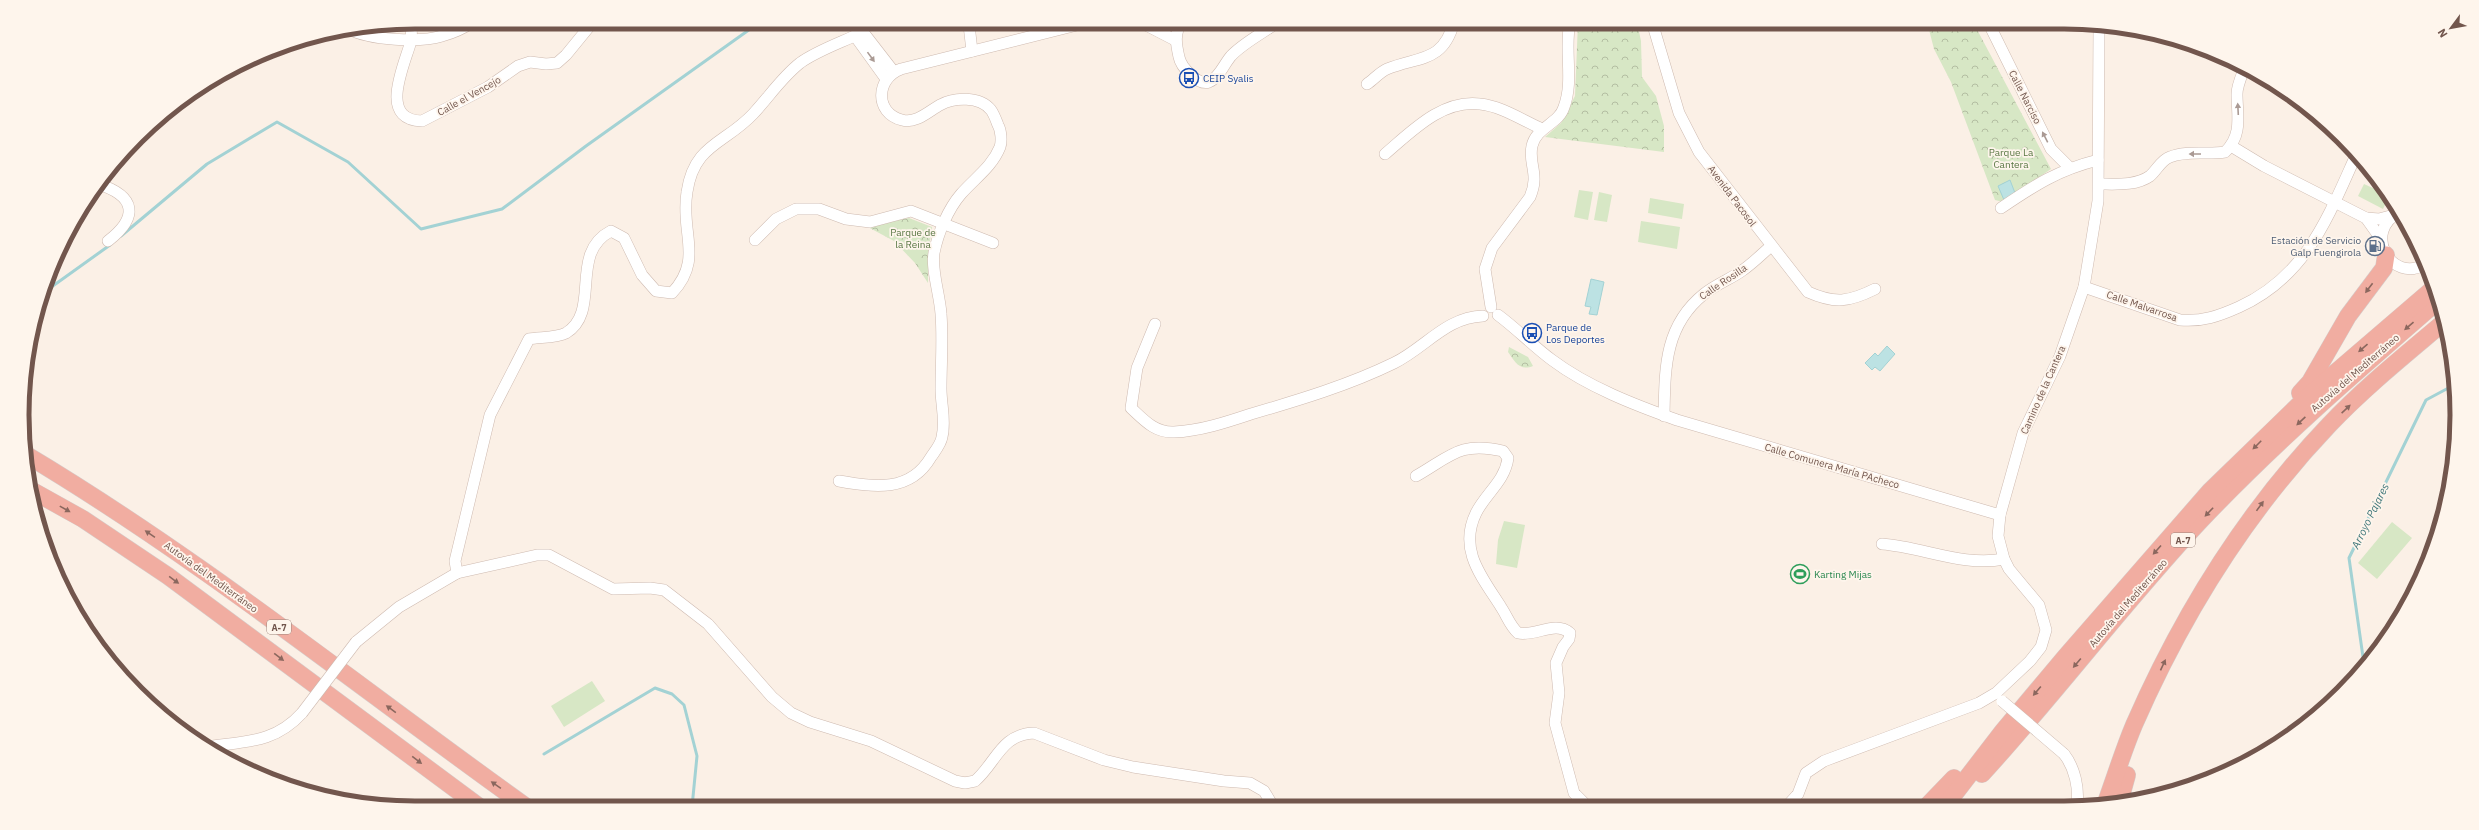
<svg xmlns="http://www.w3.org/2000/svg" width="2479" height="830" viewBox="0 0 2479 830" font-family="'IBM Plex Sans',sans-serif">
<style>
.green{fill:#d7e7c5}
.park{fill:url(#park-crowns)}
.water{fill:#bce2e3;stroke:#a3d2d4}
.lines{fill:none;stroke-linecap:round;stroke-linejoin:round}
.stream{stroke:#a3d2d4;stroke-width:3}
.minor-casing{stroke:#cebab0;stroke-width:12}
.highway-casing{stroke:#d5ccca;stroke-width:18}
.minor{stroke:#fff;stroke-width:11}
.highway{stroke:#f1ada1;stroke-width:17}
.minor-bridge-casing{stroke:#cebab0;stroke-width:12;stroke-linecap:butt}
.minor-bridge{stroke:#fff;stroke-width:11}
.oneway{fill:#aa9a94}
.oneway2{fill:#8b675e}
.labels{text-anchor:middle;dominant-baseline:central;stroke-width:3.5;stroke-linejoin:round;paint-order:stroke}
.shield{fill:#fef5ec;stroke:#9c867d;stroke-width:1}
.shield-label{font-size:9px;font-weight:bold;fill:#72564d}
.transit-label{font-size:10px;fill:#164399;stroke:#fef5ec;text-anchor:start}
.street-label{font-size:10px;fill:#72564d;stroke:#fef5ec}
.park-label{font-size:10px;fill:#5a7845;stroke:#fef5ec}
.service-label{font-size:10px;fill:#4e5e75;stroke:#fef5ec;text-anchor:end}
.leisure-label{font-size:10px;fill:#27864d;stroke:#fef5ec;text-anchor:start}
.water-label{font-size:11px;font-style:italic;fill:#447a7d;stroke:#fef5ec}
.rim{fill:none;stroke:#72564d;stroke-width:5}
</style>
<defs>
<pattern id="park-crowns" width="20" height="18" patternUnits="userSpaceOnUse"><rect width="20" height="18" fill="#d7e7c5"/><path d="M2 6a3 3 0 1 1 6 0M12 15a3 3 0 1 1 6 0" fill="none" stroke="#b3bea2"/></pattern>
</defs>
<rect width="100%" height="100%" fill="#fbf0e6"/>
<g class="green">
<polygon points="2364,184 2388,195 2389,197 2383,209 2358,196"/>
<polygon points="1579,190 1593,192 1588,220 1574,217"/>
<polygon points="1599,192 1612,195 1607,222 1594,220"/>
<polygon points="1650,198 1684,204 1682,219 1648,213"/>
<polygon points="1641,221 1680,227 1677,249 1638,242"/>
<polygon points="1504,521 1525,525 1517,568 1496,564 1498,540"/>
<polygon points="2392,522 2412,538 2377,579 2358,563"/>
<polygon points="592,681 605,701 564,727 551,706"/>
</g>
<g class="park">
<polygon points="1578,22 1637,22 1641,41 1642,77 1656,96 1664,126 1664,152 1545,137 1561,123 1575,96"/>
<polygon points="1927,22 1973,22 2051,169 2003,202 1995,200 1951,82 1934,49"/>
<polygon points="909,218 932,227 928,256 928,283 915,263 894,241 866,226"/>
<path d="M1509 347 1528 357 1533 366C1519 372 1514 360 1508 352Z"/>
</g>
<g class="water">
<polygon points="2010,180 2015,193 2004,200 1998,186"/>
<polygon points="1591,279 1604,282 1597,315 1589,314 1591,307 1585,306"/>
<polygon points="1887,346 1895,354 1880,371 1875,367 1872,370 1865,363 1875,353 1878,356"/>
</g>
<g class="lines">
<g class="stream">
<polyline points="121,236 207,164 277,122 348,162 421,229 502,209 586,146 760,22"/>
<polyline points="43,293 110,245"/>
<polyline points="2358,670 2363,657 2349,558 2426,400 2454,385"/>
<polyline points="544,754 655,688 672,694 684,705 697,756 692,807"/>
</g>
<defs>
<g id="minor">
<path d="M411 22C411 28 412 36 411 41 405 64 377 120 422 121L488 87 518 66 530 62 546 64 557 63 566 55 593 22"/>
<polyline points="971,22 969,25 972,51"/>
<polyline points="1140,22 1175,40"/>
<path d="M1182 22C1174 33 1176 44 1179 57 1181 67 1198 86 1209 82 1219 78 1224 64 1231 56 1243 43 1263 33 1278 22"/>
<path d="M1652 22 1679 113 1699 152 1808 292C1835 304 1849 302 1875 289"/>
<polyline points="1988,22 2051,149 2069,167"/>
<path d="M349 29C369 40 420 43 442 36 453 33 464 28 473 22"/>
<polyline points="855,36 886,79"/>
<path d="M1367 84C1373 80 1380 72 1387 69 1419 56 1443 63 1454 22"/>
<polyline points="2231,146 2264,166 2366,218 2381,239"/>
<path d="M1385 154C1411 132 1442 99 1480 104 1501 106 1522 120 1542 129"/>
<path d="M98 184C136 196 139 217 108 241"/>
<path d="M2099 184C2115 184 2136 186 2150 176 2157 170 2161 160 2170 157 2186 150 2208 155 2225 152 2243 135 2237 115 2237 94 2237 85 2242 75 2245 67"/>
<path d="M2001 208C2035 185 2058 170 2098 160"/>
<path d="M2400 212C2361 231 2392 285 2425 264"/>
<polyline points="2366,218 2379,219 2394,215"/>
<polyline points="755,240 776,219 796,209 819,209 846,219 870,222 911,211 993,243"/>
<path d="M2084 287 2180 320C2202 322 2219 316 2239 307 2307 276 2328 217 2357 153"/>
<path d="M1491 307 1485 269 1492 248 1530 197C1540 174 1528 164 1532 146 1536 127 1559 124 1564 107 1574 81 1564 49 1570 22"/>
<path d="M1498 315C1517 329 1533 346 1552 360 1588 387 1635 405 1677 420L2000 515"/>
<path d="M1155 324 1137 368 1131 408C1144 420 1155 433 1174 432 1200 431 1227 422 1251 414 1299 400 1349 385 1394 363 1425 348 1446 317 1483 316"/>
<path d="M1664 416C1665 369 1664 326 1704 294 1716 284 1731 279 1743 270 1753 263 1762 254 1771 246"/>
<path d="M1416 476C1451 456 1460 441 1503 451L1508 458C1505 481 1486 493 1476 513 1458 550 1482 577 1501 607 1507 616 1510 626 1518 633 1535 637 1555 620 1570 633L1569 639 1563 647 1556 663 1559 693 1555 723 1574 793 1587 806"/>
<path d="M839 481C874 487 910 493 931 457 935 451 941 444 942 437 946 421 941 405 941 389 941 364 943 339 941 314 940 296 931 269 934 253 938 233 948 209 961 194 975 178 992 167 1000 147 1002 141 1001 130 998 125 996 120 994 114 991 110 980 96 954 97 940 105 929 111 916 124 902 120 874 113 876 78 901 69L1089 22"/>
<path d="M1882 544C1923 547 1963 567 2004 559"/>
<path d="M457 573 455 561 490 415 529 339C539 337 557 338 566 333 602 311 568 253 611 231L624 238 642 275 656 291 672 293C704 259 680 233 687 192 694 144 725 144 753 114 769 97 781 78 800 63 818 50 843 42 863 32L894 72"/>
<path d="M356 642 399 607 457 573 537 555H549L613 589 650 588 664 590 708 624 772 697 791 713 810 722 871 741 955 781 965 783 975 781C996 763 1001 734 1034 733L1104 760 1133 767 1224 781 1250 783 1264 791 1273 806"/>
<path d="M206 747C244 741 274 744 302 713"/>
<path d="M2064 754C2075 768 2079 788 2077 805"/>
<polyline points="1788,805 1798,794 1806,773 1824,761 1979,703 1996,693 2030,661 2041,647 2046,630 2039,605 2009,569 2004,559 1998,536 2000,515 2023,433 2060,356 2084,287 2098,201 2099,27"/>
</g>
<g id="highway">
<polyline points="2300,393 2310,382 2348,316 2384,268 2386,255"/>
<path d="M25 454C201 559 361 689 528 808"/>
<polyline points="31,490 83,519 168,576 481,808"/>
<path d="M1982 774C2057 692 2124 602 2200 521 2275 442 2357 371 2439 300"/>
<polyline points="2119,804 2127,775"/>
<polyline points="1928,805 1954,778"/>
<polyline points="1946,805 2003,731 2066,656 2210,491 2307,397 2435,287"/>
<path d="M2105 805C2115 778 2123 751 2134 725 2182 615 2246 512 2329 425 2364 388 2405 355 2444 322"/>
</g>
</defs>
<use href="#minor" class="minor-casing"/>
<use href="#highway" class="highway-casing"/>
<use href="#minor" class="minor"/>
<use href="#highway" class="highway"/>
<defs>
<g id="minor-bridge">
<polyline points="2002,701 2064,754"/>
<polyline points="302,713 356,642"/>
</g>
</defs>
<use href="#minor-bridge" class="minor-bridge-casing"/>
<use href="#minor-bridge" class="minor-bridge"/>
</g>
<defs><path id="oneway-solid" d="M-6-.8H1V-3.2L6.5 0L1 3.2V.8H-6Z"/></defs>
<g class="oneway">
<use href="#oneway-solid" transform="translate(871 57) rotate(54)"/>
<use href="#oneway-solid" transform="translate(2238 109) rotate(-93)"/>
<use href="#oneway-solid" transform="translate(2045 137) rotate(-117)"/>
<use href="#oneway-solid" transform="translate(2195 154) rotate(180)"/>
</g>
<g class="oneway2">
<use href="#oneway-solid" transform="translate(2369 288) rotate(127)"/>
<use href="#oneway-solid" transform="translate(2409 326) rotate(139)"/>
<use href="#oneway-solid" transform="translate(2363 348) rotate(139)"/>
<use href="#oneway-solid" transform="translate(2346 409) rotate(-43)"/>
<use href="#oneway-solid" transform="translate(2301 421) rotate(137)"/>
<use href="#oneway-solid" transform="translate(2257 445) rotate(135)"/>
<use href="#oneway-solid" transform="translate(2260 506) rotate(-54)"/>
<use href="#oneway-solid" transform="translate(65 509) rotate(29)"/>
<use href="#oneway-solid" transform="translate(2209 512) rotate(134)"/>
<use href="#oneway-solid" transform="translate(150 534) rotate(-146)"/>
<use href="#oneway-solid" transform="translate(2157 550) rotate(132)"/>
<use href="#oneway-solid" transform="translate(174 580) rotate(36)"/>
<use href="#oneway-solid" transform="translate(279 657) rotate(37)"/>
<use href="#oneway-solid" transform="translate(2077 663) rotate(130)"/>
<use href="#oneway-solid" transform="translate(2163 665) rotate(-65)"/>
<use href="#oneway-solid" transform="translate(2037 691) rotate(130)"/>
<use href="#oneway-solid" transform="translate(391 709) rotate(-144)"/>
<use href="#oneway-solid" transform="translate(417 760) rotate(37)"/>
<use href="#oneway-solid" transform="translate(496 785) rotate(-145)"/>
</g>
<defs>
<symbol id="bus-ring" viewBox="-11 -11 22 22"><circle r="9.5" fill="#fef5ec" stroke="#1a4fb4" stroke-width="1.5"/><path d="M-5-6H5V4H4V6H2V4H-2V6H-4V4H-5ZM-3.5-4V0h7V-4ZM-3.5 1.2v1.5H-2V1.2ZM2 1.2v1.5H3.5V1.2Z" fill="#1a4fb4"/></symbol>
<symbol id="fuel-ring" viewBox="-11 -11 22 22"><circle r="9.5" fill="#fef5ec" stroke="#5c6f8a" stroke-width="1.5"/><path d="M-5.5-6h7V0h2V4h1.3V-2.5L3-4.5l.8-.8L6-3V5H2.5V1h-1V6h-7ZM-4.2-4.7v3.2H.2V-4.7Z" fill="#5c6f8a"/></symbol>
<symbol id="stadium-ring" viewBox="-11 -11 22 22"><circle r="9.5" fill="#fef5ec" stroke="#2e9e5b" stroke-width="1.5"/><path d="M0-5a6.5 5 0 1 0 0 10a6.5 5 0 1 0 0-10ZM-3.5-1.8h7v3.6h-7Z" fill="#2e9e5b"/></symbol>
</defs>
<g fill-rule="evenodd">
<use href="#bus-ring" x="1178" y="67" width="22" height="22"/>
<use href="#fuel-ring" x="2364" y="235" width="22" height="22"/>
<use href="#bus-ring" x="1521" y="322" width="22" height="22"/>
<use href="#stadium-ring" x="1789" y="563" width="22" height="22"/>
</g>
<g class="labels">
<g class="shield">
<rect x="2171" y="533" width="24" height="14" rx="3"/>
<rect x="267" y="620" width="24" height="14" rx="3"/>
</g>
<g class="shield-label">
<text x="2183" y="540">A-7</text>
<text x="279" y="627">A-7</text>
</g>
<g class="transit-label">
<text x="1203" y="78">CEIP Syalis</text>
<text x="1546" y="327">Parque de<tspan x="1546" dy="12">Los Deportes</tspan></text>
</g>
<g class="street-label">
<text transform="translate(469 96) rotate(-29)">Calle el Vencejo</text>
<text transform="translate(2025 97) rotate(63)">Calle Narciso</text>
<text transform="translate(1732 196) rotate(53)">Avenida Pacosol</text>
<text transform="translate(1723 282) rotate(-34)">Calle Rosilla</text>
<text transform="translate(2142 306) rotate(19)">Calle Malvarrosa</text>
<text transform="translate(2355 373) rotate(-41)">Autovía del Mediterráneo</text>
<text transform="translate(2043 390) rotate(-66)">Camino de la Cantera</text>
<text transform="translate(1832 466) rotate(16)">Calle Comunera María PAcheco</text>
<text transform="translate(211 577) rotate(36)">Autovía del Mediterráneo</text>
<text transform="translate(2128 603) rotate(-49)">Autovía del Mediterráneo</text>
</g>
<g class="park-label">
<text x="2011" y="152">Parque La<tspan x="2011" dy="12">Cantera</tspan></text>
<text x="913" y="232">Parque de<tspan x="913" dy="12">la Reina</tspan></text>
</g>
<g class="service-label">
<text x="2361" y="240">Estación de Servicio<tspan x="2361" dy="12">Galp Fuengirola</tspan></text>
</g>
<g class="leisure-label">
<text x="1814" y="574">Karting Mijas</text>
</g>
<g class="water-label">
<text transform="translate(2370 516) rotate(-64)">Arroyo Pajares</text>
</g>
</g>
<path d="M0 0H2479V830H0ZM415 29H2064A386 386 0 0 1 2450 415V415A386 386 0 0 1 2064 801H415A386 386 0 0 1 29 415V415A386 386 0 0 1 415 29Z" fill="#fef5ec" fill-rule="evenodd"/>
<path class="rim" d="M415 29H2064A386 386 0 0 1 2450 415V415A386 386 0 0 1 2064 801H415A386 386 0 0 1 29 415V415A386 386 0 0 1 415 29Z"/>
<g transform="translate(2451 28) rotate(238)" stroke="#fef5ec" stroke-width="3" paint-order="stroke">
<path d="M0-3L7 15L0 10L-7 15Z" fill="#72564d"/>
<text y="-6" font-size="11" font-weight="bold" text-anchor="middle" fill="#72564d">N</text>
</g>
</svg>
